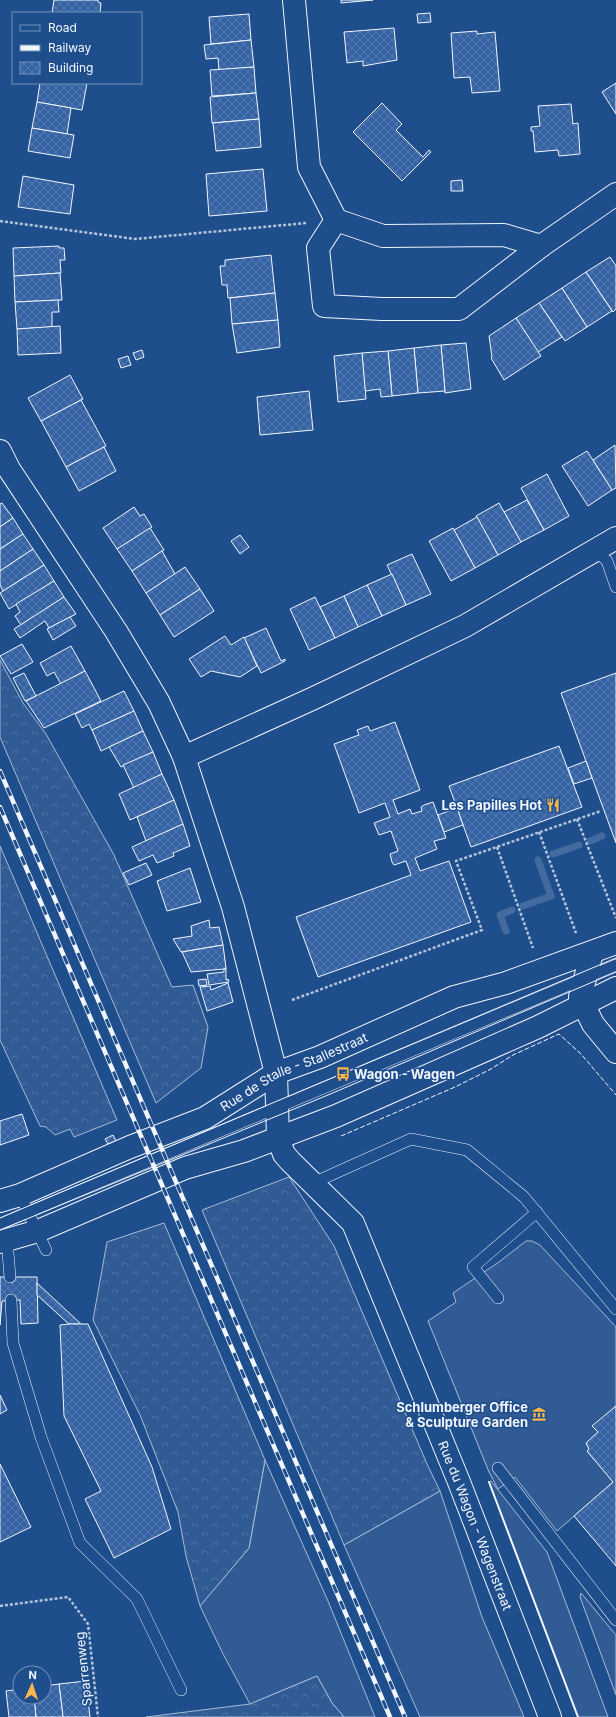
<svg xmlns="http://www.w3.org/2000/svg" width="616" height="1717" viewBox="0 0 616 1717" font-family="Inter,sans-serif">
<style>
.built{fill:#305b95;stroke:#a8bbd7}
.forest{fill:url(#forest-crowns);stroke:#a8bbd7}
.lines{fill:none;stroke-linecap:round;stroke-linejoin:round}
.stream{stroke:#446ba0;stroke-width:7}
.building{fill:url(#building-cross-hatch);stroke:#f2f6ff}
.lane-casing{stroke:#f2f6ff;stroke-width:12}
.street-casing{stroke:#f2f6ff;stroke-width:24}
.secondary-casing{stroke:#f2f6ff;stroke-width:24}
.primary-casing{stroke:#f2f6ff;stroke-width:24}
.path{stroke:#b3c4dc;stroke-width:2.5;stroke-dasharray:3 2;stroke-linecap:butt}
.lane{stroke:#1f4e8c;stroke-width:11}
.street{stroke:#1f4e8c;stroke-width:22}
.secondary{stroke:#1f4e8c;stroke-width:22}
.primary{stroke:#1f4e8c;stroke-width:22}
.tram{stroke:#f2f6ff;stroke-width:1}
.rail-casing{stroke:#f2f6ff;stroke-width:4.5}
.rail{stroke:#1f4e8c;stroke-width:3;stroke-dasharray:9;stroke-linecap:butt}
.fence{stroke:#f2f6ff;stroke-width:1;stroke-dasharray:5 2;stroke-linecap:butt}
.wall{stroke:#f2f6ff;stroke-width:2}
.labels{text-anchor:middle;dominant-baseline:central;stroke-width:3;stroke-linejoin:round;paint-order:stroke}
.poi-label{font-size:13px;font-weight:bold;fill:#f2f6ff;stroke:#1f4e8c;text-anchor:end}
.street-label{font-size:13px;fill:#f2f6ff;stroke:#1f4e8c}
</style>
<defs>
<pattern id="forest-crowns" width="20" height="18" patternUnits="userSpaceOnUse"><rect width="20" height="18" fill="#305b95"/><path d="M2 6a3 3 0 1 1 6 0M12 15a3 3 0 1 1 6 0" fill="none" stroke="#4e73a5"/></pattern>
<pattern id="building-cross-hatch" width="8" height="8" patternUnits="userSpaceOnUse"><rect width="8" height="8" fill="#3563a3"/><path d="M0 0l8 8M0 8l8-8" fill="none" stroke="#537ab1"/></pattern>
</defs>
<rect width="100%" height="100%" fill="#1f4e8c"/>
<g class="built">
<polygon points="526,1241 532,1241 540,1245 616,1327 616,1406 593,1426 598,1432 586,1443 589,1449 587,1451 613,1482 557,1531 515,1477 498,1489 489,1472 428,1321 456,1302 453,1293 499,1262"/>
<polygon points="265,1460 328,1601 375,1717 344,1717 332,1703 317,1676 250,1704 223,1654 200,1606 249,1548"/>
<polygon points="491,1481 547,1552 608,1717 578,1717 489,1482"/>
<polygon points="440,1491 482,1617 524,1717 420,1717 344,1545"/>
<polygon points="581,1593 616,1635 616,1695 580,1597"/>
</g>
<g class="forest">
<polygon points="0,660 23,703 46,734 114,855 172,987 193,985 208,1027 201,1068 156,1103 0,737"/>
<polygon points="0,846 117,1120 74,1137 70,1129 55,1135 46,1127 40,1126 0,1040"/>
<polygon points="289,1177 334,1246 427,1464 440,1491 344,1545 202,1210"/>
<polygon points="164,1223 265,1460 249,1548 200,1606 186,1556 178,1512 140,1415 93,1320 107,1242"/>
<polygon points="317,1676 332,1703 344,1717 146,1717 250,1704"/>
</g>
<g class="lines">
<g class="stream">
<polyline points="590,841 602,836"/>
<polyline points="553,854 579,845"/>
<polyline points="523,906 551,896 538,860"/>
<polyline points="506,931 500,915 512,910"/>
</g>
</g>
<g class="building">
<polygon points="54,0 98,0 98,2 101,3 100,13 52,13"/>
<polygon points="341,0 373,0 341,3"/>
<polygon points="430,13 431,22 418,23 417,14"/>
<polygon points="249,14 251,40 211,44 209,17"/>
<polygon points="394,28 397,60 363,66 363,61 347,63 344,32"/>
<polygon points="477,31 477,34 495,32 500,91 472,93 470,77 454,78 451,33"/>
<polygon points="251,40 254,67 219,70 218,58 206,59 204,45"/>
<polygon points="254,67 256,93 212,96 210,70"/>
<polygon points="40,83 87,83 82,110 37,102"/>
<polygon points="616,83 616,114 602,92"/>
<polygon points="256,93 259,119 212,123 210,97"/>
<polygon points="37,102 71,108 67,134 32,128"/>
<polygon points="382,103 402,124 396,130 423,157 429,150 431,152 402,181 353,132"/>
<polygon points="571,104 573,124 578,123 580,154 559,156 558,150 535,152 533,131 531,131 531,127 540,126 538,106"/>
<polygon points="259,119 261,147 216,151 213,123"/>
<polygon points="32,128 74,135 70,158 28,151"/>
<polygon points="263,169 267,211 209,216 206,174"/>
<polygon points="23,176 74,185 70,214 18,207"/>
<polygon points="462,180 463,191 451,191 451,181"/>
<polygon points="59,246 59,248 64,248 65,260 60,260 61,273 14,276 13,248"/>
<polygon points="271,255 275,293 228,298 227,285 222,285 220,266 225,266 225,260"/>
<polygon points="610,257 616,266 616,309 613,312 586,272"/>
<polygon points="586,272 612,311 587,327 562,288"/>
<polygon points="60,273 62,300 15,302 14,276"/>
<polygon points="562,288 587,327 565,341 539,303"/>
<polygon points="275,293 278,320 232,324 230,298"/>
<polygon points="58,300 59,312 52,312 52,327 17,329 15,302"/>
<polygon points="539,303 562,337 538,352 516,318"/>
<polygon points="516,318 541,356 504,380 491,358 492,357 489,336"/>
<polygon points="278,320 280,347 237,353 232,324"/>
<polygon points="60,326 61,353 18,355 17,329"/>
<polygon points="466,343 471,389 445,393 441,345"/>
<polygon points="441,345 445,391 418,393 414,348"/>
<polygon points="414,348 418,393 392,396 388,351"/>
<polygon points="142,350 144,357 136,360 133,353"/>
<polygon points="388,351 392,396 381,397 380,389 365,391 362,353"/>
<polygon points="362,353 366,399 338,402 334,356"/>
<polygon points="128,356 131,365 121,368 118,359"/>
<polygon points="70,375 83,399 41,421 28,398"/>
<polygon points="309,391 313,430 260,435 257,397"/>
<polygon points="81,400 106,446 66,467 41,421"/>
<polygon points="615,445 616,488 612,490 593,460"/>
<polygon points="104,447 116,471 79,491 66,467"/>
<polygon points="587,451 612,490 588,506 562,466"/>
<polygon points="547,474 569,516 544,530 521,488"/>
<polygon points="527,500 544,530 521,542 504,512"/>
<polygon points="2,503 13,518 0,527 0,504"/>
<polygon points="499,503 521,542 498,555 476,516"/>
<polygon points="134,507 140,516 144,514 152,527 117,549 103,528"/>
<polygon points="477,517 498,555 475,568 454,530"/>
<polygon points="13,518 23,534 0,549 0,527"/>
<polygon points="150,528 164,550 132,571 117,549"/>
<polygon points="453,528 475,568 451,581 429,541"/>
<polygon points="23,534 33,549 0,571 0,549"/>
<polygon points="240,535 249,547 240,554 231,541"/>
<polygon points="33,549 44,565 3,591 0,585 0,571"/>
<polygon points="162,551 175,574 146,593 132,571"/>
<polygon points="412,554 431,594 406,605 387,565"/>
<polygon points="44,565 54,581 9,609 0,593"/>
<polygon points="185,567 200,589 160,615 146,593"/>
<polygon points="392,574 406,605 382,616 367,585"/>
<polygon points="54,581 64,597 21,625 15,616 20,612 16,604"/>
<polygon points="367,585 382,616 358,627 344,596"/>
<polygon points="200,589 214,611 174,637 160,615"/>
<polygon points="344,596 358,627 335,638 320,607"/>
<polygon points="64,597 76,614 49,628 45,621 20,638 14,629"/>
<polygon points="315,597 335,638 309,650 290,609"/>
<polygon points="70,617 76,626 53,640 47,629"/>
<polygon points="266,628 281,661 285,659 285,661 261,673 244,638"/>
<polygon points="225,636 231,645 244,637 257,666 240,677 211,671 201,677 189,659"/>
<polygon points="22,644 33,662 11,674 0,656"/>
<polygon points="71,646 85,671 61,684 54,672 47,676 40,663"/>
<polygon points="85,671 101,701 44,728 26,701"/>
<polygon points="24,673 36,696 25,701 13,678"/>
<polygon points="616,673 616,843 561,693"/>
<polygon points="124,691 134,711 92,730 89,724 82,728 75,714"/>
<polygon points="134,711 143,731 101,751 92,730"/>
<polygon points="395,722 420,790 393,800 398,814 410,809 412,814 422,811 421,807 424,805 433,802 446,838 434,841 437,849 415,858 420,871 449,861 471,922 318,977 296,917 411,875 406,861 394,865 392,862 390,854 398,851 391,831 379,835 374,823 390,817 385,803 359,813 334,744 359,735 357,730 368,726 370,731"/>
<polygon points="143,731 153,752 121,767 109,747"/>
<polygon points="559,746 582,807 471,847 449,786"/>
<polygon points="153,752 162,774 134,788 123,765"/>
<polygon points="586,761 592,778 574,784 568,768"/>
<polygon points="162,774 174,800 130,820 119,794"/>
<polygon points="174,800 183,824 146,841 137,817"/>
<polygon points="457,808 463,825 444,832 438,815"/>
<polygon points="183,824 190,846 173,853 174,856 157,863 153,855 139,861 132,847"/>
<polygon points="146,863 152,875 129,885 123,873"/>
<polygon points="190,868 201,902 167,911 157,881"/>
<polygon points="209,920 210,928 219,927 223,945 181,952 173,939 192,936 191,926"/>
<polygon points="223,945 226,968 224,969 191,972 182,952"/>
<polygon points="226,968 226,980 228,979 229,982 209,985 207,974 224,972 224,969"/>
<polygon points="206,979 207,985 199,986 198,980"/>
<polygon points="228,983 233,1002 207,1011 200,987 210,986 211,990"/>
<polygon points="22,1114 29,1135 0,1145 0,1121"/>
<polygon points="113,1135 116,1141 108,1144 105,1139"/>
<polygon points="0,1277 37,1277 38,1323 21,1324 20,1300 2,1301 0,1325"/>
<polygon points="37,1283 81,1324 69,1324 37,1295"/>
<polygon points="69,1324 88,1324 152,1467 171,1529 114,1558 85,1499 101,1491 64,1416 60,1325"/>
<polygon points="0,1395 7,1410 0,1414"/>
<polygon points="616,1406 616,1566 574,1516 613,1482 587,1451 589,1449 586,1443 598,1432 592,1426"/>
<polygon points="0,1464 31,1527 0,1542"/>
<polygon points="86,1681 90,1717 63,1717 59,1684"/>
<polygon points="59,1684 63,1717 36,1717 34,1697 44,1697 44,1686"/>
<polygon points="20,1689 20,1697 34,1697 36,1717 9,1717 6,1691"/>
</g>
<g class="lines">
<defs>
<g id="lane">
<polyline points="595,550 607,561 616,587"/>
<polyline points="313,1183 411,1139 467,1150 524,1197 616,1309"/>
<polyline points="20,1195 46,1250"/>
<polyline points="0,1224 616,965"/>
<polyline points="7,1240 10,1277"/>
<polyline points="498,1298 473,1267 537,1212"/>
<polyline points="11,1300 13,1343 41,1437 80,1543 137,1599 181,1690"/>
<polyline points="498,1468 616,1620"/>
</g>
<g id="street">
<polyline points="294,0 309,167 336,220 318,248 324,306 382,309 459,309 541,246 616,194"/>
<polyline points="336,220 383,236 504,235 541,246"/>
<polyline points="184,757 314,698 465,626 616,538"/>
<polyline points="592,953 580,997 593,1024 616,1052"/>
<path id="s1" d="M278 1138 284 1154 290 1161 353 1223 459 1482 550 1717"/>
</g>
<polyline id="secondary" points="0,451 9,469 116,631 159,703 184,757 233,907 276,1073 278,1138"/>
<g id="primary">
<path id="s2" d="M0 1201 20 1195 130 1147 205 1118 276 1073 320 1057 454 997 506 983 616 943"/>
<polyline points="0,1242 38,1231 185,1168 244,1151 336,1116 538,1027 616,988"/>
</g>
</defs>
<use href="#lane" class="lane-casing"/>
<use href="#street" class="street-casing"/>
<use href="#secondary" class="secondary-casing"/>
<use href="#primary" class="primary-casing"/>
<g class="path">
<polyline points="0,221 135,239 306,223"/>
<polyline points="577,819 616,918"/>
<polyline points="539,832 576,933"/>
<polyline points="497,847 533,948"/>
<polyline points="292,1000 482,930 456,861 601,811"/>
<polyline points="0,1606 68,1597 88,1624 98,1717"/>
</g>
<use href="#lane" class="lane"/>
<use href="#street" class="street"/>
<use href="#secondary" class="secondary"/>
<use href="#primary" class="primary"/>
<g class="tram">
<polyline points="0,1218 616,958"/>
<polyline points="0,1230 328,1095 616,972"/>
</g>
<defs>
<g id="rail">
<polyline points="0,771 405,1717"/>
<polyline points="0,807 390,1717"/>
</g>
</defs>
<use href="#rail" class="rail-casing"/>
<use href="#rail" class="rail"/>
<polyline class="fence" points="341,1136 455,1087 491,1069 513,1055 559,1034 581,1054 616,1095"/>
<polyline class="wall" points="489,1482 578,1717"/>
</g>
<defs>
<symbol id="restaurant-bare" viewBox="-9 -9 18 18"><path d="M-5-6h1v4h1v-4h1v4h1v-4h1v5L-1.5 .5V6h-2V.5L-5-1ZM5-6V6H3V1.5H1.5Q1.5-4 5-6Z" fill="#ffb74d" stroke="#1f4e8c" stroke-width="2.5" paint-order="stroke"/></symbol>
<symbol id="bus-bare" viewBox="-9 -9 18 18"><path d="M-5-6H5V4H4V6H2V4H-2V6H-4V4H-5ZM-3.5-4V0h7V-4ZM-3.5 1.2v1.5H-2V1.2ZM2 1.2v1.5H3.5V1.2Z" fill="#ffb74d" stroke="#1f4e8c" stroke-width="2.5" paint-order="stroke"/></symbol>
<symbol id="museum-bare" viewBox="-9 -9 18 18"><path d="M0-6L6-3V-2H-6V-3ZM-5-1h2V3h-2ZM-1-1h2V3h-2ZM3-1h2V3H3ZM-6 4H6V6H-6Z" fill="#ffb74d" stroke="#1f4e8c" stroke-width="2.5" paint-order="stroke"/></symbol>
</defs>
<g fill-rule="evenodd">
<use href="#restaurant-bare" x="543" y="795" width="20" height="20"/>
<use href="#bus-bare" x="333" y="1064" width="20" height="20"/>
<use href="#museum-bare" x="529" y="1404" width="20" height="20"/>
</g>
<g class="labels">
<g class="poi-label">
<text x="542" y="805">Les Papilles Hot</text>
<text x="354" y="1074" text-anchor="start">Wagon - Wagen</text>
<text x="528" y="1407">Schlumberger Office<tspan x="528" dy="15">&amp; Sculpture Garden</tspan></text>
</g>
<g class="street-label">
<text stroke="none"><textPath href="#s2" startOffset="322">Rue de Stalle - Stallestraat</textPath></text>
<text stroke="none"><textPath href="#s1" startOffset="441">Rue du Wagon - Wagenstraat</textPath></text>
<text transform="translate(83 1669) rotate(-96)">Sparrenweg</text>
</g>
</g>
<rect x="12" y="12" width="130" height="72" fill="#1f4e8c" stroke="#7391ba"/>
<rect x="20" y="25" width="20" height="6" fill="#1f4e8c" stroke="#7391ba"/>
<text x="48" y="32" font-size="12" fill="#f2f6ff">Road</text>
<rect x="20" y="45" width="20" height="6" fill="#f2f6ff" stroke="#7391ba"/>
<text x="48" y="52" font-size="12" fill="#f2f6ff">Railway</text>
<rect x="20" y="62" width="20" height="12" fill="url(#building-cross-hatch)" stroke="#7391ba"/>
<text x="48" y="72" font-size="12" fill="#f2f6ff">Building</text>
<g transform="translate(32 1685) rotate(3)"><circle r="19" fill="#1f4e8c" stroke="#7391ba"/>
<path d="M0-3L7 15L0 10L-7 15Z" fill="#ffb74d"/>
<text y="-6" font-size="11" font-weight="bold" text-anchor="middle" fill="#f2f6ff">N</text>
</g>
</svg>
